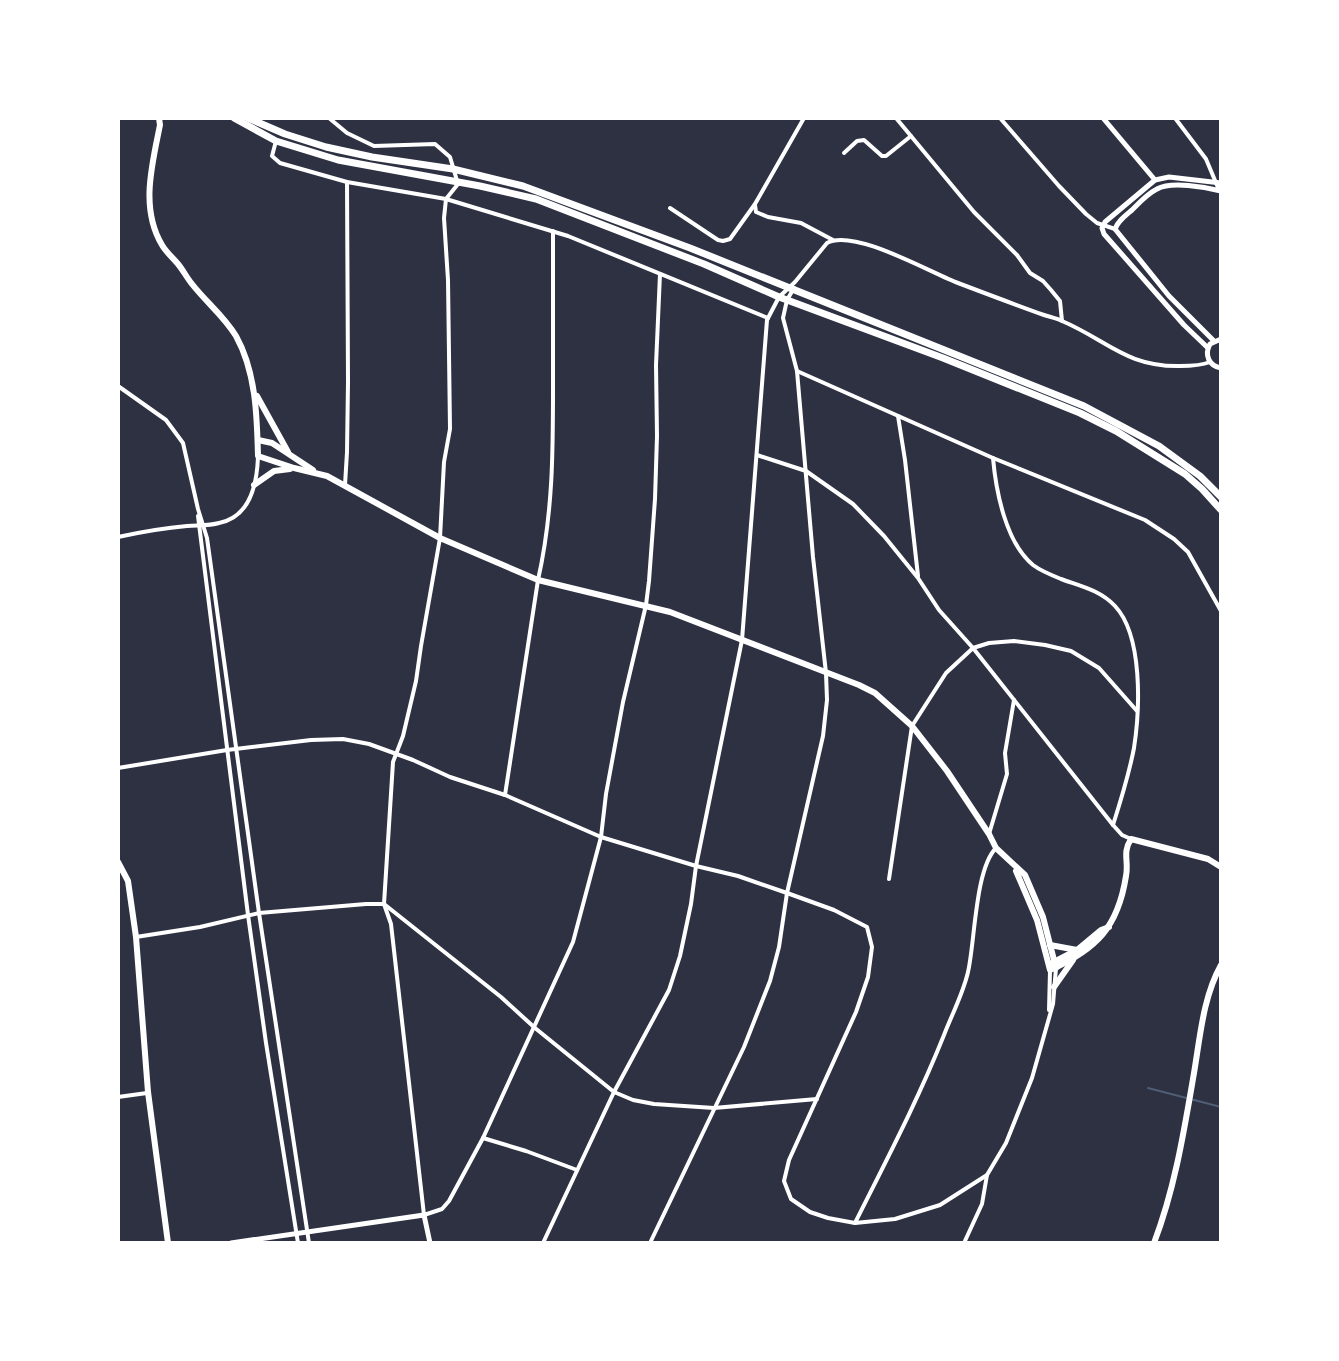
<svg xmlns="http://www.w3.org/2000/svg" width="1339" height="1361" viewBox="0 0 1339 1361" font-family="'Roboto Serif',serif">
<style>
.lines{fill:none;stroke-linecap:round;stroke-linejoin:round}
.stream{stroke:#4f5d75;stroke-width:2}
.minor{stroke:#fff;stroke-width:4}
.tertiary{stroke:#fff;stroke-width:5}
.secondary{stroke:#fff;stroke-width:6}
.trunk{stroke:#fff;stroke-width:7}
</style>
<rect width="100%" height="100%" fill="#2d3142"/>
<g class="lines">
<polyline class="stream" points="1148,1088 1221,1107"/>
<g class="minor">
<polyline points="329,118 347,133 374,146 435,144 450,157 458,184 446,199 444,218 448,280 450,429 444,462 440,538 421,646 416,681 403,736 393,762 384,904 391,924 424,1215 442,1209 449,1201 483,1138 573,942 601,837 606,794 623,702 646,605 649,581 655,499 657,436 656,365 660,274"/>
<polyline points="896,118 974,212 1017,255 1030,273 1043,281 1051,290 1060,301 1062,321"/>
<polyline points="1000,118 1059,186 1086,214 1097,223 1115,229"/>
<polyline points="1175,118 1206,159 1219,190"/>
<polyline points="276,141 272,156 280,163 347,182 446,199 568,236 768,318"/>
<polyline points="844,153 857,141 864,140 882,156 886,156 911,136"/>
<polyline points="755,205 756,212 768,217 801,223 833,240"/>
<polyline points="670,208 718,240 723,241 730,239 755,204 804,118"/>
<polyline points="797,371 993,458 1145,520 1174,539 1188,552 1221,611"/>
<polyline points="118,386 166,420 183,443 198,509 207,538 259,913 309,1243"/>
<polyline points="898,416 905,460 918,576"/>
<polyline points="757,455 806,471 853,504 884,536 918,578 939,610 973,648 1113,825 1122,835 1131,839"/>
<path d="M993 458C996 492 1006 543 1033 565 1041 571 1051 575 1061 579 1080 586 1100 590 1115 606 1143 636 1140 709 1134 748 1129 774 1121 800 1113 825"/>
<polyline points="345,485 347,452 348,382 347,182"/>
<polyline points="198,516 248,915 266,1043 298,1243"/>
<path d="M118 537C141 532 164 528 187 526 198 525 209 526 219 523 250 517 257 484 258 457"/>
<polyline points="118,768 227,750 311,740 343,739 369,744 413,760 450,777 505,795 601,837 696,866 738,876 787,893 834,910 867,927 872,947 868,977 856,1012 789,1160 784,1181 791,1199 810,1212 828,1218 855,1223 895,1219 940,1205 987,1175 1006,1143 1032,1078 1053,1004 1056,968"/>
<path d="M505 795 538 580C554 509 553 443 553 372 553 325 553 278 553 231"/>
<polyline points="989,834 1007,774 1005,753 1014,700"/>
<polyline points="889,879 912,726 946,673 973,648 989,643 1014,641 1045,645 1071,651 1099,668 1137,711"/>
<polyline points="136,937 200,927 259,913 366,904 384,904 501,997 535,1028 614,1092 633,1100 654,1104 714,1108 817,1099"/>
<polyline points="1049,1010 1050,971"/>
<polyline points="118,1097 147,1093"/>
<polyline points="483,1138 526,1151 577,1170"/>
<path d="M855 1223C886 1161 918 1100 944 1035 952 1014 963 994 968 972 975 942 975 869 996 848"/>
<path d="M543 1243 614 1092 669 990 680 956 691 904 696 866 742 640 767 320 779 297 795 282 827 243C854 228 931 273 958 283 987 294 1016 305 1044 315 1050 317 1056 318 1062 321 1107 340 1126 367 1180 366 1190 366 1200 366 1210 362"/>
<polyline points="650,1243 744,1047 770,981 779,947 787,893 823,736 827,700 826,673 813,557 797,371 783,318 787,300 794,288"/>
<polyline points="964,1243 982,1204 987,1175"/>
</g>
<g class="tertiary">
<polyline points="1103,118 1155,180"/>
<path d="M1221 339 1210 344C1204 355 1209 366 1221 368"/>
<path d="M1214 341 1169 296 1115 229C1118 221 1125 216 1132 210 1139 203 1147 194 1157 189 1171 181 1205 187 1221 191"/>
<polyline points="1208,348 1184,325 1104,234 1102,228 1105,222 1155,180 1169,177 1221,183"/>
<polyline points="231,1243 424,1215 430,1243"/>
</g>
<g class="secondary">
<path d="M159 118 160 125C152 165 140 208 162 245 166 252 173 258 178 264 183 270 187 278 192 284 206 302 224 316 236 336 256 372 257 416 258 456L294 468 327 476 440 538 538 580 670 612 859 685 875 693 912 726 947 771 989 834 996 848 1025 875 1043 917 1056 968"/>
<polyline points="257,396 288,452"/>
<polyline points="258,440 272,443 313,470"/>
<polyline points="254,485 274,471 290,469"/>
<polyline points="118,862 128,881 136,937 148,1092 168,1243"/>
<path d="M1016 871 1037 920 1050 970C1097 949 1118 927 1126 876 1129 861 1122 853 1131 839L1208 859 1221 867"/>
<polyline points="1050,945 1077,950"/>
<polyline points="1052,963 1077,950 1101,930 1109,927"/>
<polyline points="1054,987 1073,960"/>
<path d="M1154 1243C1175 1188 1184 1131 1194 1073 1200 1038 1203 997 1221 965"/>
</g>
<g class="trunk">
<polyline points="234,118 276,141 338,160 480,186 536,199 704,264 779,297 943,358 1080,413 1116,431 1185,474 1202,489 1221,510"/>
<polyline points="248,118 285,134 326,147 372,157 453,169 523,186 690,248 1084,406 1159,446 1200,476 1221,497"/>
</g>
</g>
<rect width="1339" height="1361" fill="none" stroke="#ffffff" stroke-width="240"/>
</svg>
